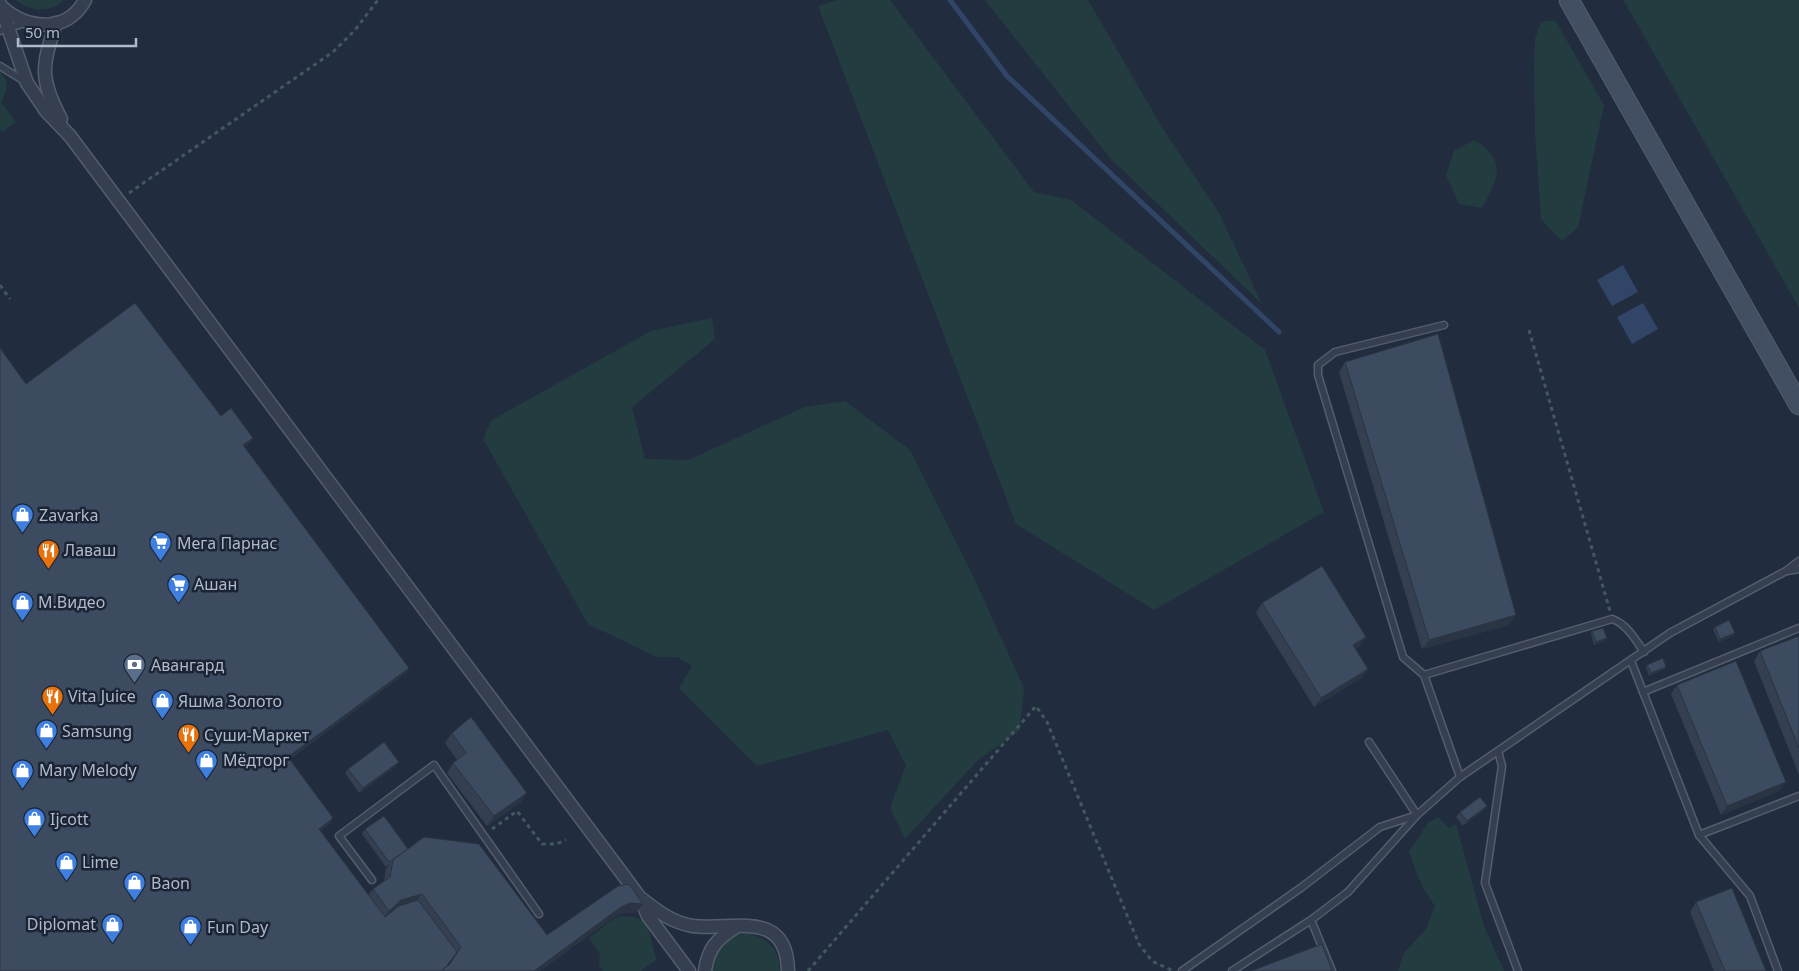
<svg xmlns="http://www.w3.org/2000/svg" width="1799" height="971" viewBox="0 0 1799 971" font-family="'Noto Sans',sans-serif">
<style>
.green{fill:#233c40}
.water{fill:#314566}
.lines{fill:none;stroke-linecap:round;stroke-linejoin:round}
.stream{stroke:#314566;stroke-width:5}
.service-casing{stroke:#535d6d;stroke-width:9}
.minor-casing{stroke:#535d6d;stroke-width:15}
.secondary-casing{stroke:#535d6d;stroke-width:21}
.path{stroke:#41595d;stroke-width:3;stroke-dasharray:4 4;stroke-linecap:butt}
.service{stroke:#353f4f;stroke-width:6}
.minor{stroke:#353f4f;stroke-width:12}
.secondary{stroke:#424e62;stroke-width:19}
.wall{fill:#344052;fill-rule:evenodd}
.shaded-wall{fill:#2a3442}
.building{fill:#3c4b5f;stroke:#2a3442}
.labels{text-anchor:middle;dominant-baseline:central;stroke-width:5;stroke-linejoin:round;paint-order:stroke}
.poi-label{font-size:16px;fill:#b1baca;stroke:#1a2434;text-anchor:start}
</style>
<rect width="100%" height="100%" fill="#212d3f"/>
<g class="green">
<path d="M16 0H64C50 13 31 12 16 0Z"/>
<polygon points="838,0 890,0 1034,192 1071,200 1265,350 1324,512 1154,610 1016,524 818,6"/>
<polygon points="985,0 1088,0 1163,129 1219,213 1262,304 1110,158"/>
<polygon points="1623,0 1799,0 1799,308 1635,20"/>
<polygon points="1555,20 1604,105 1578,228 1562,241 1541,219 1535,131 1534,68 1535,39 1541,22"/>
<path d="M0 72C10 81 7 92 1 102L16 122 2 132 0 129Z"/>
<path d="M1474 140C1508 159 1498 180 1482 208L1459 204 1446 175 1454 151Z"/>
<polygon points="712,318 715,339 632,407 645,459 688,460 805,407 845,401 910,450 973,576 1024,688 1020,730 977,761 905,839 890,808 906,765 888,730 757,766 679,688 692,666 678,657 657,657 588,624 483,439 492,420 651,331"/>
<path d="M1438 817 1449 828 1456 824 1484 926 1504 971H1398L1404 953 1426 929 1435 906C1422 889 1416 872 1409 852L1428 823Z"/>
<path d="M623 916C656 917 647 937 657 959L641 971H603L599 966 600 954 589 938 615 918Z"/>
<path d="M744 933C765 936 780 948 780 971H711C716 950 720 938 744 933Z"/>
</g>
<g class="water">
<polygon points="1623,265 1638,292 1612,306 1597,280"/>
<polygon points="1643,303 1658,329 1632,344 1617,317"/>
</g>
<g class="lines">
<polyline class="stream" points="950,0 1007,76 1279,332"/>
<defs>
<g id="service">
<polyline points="0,31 25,23"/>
<polyline points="0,66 24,81"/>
<polyline points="1444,325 1335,352 1318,365 1318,375 1403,657 1424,675 1460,777"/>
<polyline points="1787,571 1799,569"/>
<polyline points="1631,661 1699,835 1750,896 1778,971"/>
<path d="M1424 675 1612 619C1627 624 1635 639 1644 652"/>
<polyline points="1643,692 1799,628"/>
<polyline points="1498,751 1502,766 1485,883 1518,971"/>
<polyline points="1699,835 1799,796"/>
<polyline points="372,880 339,836 434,765 539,914"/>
<polyline points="1182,971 1302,887 1380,827 1417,815 1369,742"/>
<polyline points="1232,971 1311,920"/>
<polyline points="1332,971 1311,920 1348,892 1417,815 1460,777 1670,633 1786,571 1799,561"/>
</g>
<g id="minor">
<polyline points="0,4 27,83 46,111 70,136 624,876 640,898 648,916 689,971"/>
<path d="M3 8C27 29 67 34 85 0"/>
<path d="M56 23C42 66 39 78 61 119"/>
<path d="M642 899C657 911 673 923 693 926 733 931 787 908 788 971"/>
<path d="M705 971C708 948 717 939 736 927"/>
</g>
<polyline id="secondary" points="1569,0 1799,405"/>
</defs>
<use href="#service" class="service-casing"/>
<use href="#minor" class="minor-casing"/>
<use href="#secondary" class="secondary-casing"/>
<g class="path">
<polyline points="129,193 333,52 355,30 378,0"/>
<polyline points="0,285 10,299"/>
<polyline points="1529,330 1610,611"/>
<polyline points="492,829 517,811 542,844 556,844 566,840"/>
<polyline points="808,971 1036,706 1047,722 1139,944 1152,961 1173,971"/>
</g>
<use href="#service" class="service"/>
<use href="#minor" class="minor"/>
<use href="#secondary" class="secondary"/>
</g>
<g class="wall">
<polygon points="1345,362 1509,625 1422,649 1339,372"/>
<path d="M26 384 221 416 253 438 250 443 244 447 409 668 406 673 290 759 333 818 330 823 320 831 368 895 373 889 384 881 386 869 390 864 386 867 362 834 365 829 408 849 547 935 618 886 636 913H623L614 917 540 971H0ZM454 956V957L450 964 446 967Z"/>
<polygon points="1262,603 1366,637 1359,647 1355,649 1368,669 1361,678 1314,707 1256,613"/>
<polygon points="1715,627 1735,633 1733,636 1719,642 1713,629"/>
<polygon points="1592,631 1607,638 1605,641 1594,645 1591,634"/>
<polygon points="1799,636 1799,775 1754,661 1760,651"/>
<polygon points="1647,665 1665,669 1649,676 1646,667"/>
<polygon points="1677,685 1779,791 1721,815 1671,694"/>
<polygon points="452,733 521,802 487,826 447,773 453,763 457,760 445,743"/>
<polygon points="399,762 395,767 359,793 345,773 348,769"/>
<polygon points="1483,811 1463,826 1456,817 1460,812"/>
<polygon points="1696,902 1766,971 1714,971 1690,912"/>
</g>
<g class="shaded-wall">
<polygon points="253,438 250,443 239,450 243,445"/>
<polygon points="1516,615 1509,625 1422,649 1429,640"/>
<polygon points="1735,633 1733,636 1719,642 1720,639"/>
<polygon points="1366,637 1359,647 1346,655 1353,645"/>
<polygon points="1607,638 1605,641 1594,645 1596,642"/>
<polygon points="1666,667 1665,669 1649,676 1651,673"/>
<polygon points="409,668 406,673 285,762 288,757"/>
<polygon points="1368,669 1361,678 1314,707 1321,698"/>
<polygon points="399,762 395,767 359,793 363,788"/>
<polygon points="1786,782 1779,791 1721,815 1727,806"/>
<polygon points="527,793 521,802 487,826 494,816"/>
<polygon points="1487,806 1483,811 1463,826 1467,821"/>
<polygon points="333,818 330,823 315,834 319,829"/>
<polygon points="422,894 415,903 382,920 389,911 401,900"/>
<polygon points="630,903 643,904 636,913 623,913 614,917 540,971 534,971 621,907"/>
</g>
<g class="building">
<polygon points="135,303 221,416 231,408 253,438 243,445 409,668 288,757 333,818 319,829 385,917 399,906 418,900 457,952 446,967 441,971 0,971 0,348 26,384"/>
<polygon points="1438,334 1516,615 1429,640 1345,362"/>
<polygon points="1322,566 1366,637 1353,645 1368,669 1321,698 1262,603"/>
<polygon points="1729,620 1735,633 1720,639 1715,627"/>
<polygon points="1603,628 1607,638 1596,642 1592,631"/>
<polygon points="1799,636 1799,748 1760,651"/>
<polygon points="1663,658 1666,667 1651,673 1647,665"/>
<polygon points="1736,661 1786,782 1727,806 1677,685"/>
<polygon points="471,717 527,793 494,816 453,763 466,753 452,733"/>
<polygon points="384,742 399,762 363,788 348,769"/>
<polygon points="1480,797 1487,806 1467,821 1460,812"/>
<polygon points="384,816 408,849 389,862 365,829"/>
<polygon points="424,837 479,844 547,935 618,886 629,884 643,904 630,903 621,907 534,971 441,971 450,964 461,947 422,894 401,900 389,911 373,889 390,877 393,860"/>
<polygon points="1732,888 1766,971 1725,971 1696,902"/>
<polygon points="1322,944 1332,971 1251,971"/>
</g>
<defs>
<symbol id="shop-pin" viewBox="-11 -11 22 30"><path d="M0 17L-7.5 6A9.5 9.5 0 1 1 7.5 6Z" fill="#3f7fe0" stroke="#1a2434"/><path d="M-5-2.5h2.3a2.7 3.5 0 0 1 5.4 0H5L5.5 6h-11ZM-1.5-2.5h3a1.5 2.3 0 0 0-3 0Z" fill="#fff"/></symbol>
<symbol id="supermarket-pin" viewBox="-11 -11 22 30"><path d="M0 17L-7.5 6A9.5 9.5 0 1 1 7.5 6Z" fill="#3f7fe0" stroke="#1a2434"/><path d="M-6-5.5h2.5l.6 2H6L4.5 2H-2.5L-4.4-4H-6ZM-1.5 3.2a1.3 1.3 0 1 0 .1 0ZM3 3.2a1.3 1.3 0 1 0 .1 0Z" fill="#fff"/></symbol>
<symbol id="restaurant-pin" viewBox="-11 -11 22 30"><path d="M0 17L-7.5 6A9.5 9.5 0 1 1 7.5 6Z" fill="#e8710a" stroke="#1a2434"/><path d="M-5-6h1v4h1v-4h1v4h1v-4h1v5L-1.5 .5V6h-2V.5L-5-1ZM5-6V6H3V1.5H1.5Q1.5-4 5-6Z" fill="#fff"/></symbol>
<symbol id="bank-pin" viewBox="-11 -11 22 30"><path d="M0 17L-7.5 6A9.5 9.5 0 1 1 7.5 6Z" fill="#5c6f8a" stroke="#1a2434"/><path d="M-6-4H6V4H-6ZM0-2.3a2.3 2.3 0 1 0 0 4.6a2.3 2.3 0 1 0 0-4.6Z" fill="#fff"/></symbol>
</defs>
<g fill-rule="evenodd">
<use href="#shop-pin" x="10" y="502" width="25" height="34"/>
<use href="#supermarket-pin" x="148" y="530" width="25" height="34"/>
<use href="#restaurant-pin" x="36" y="538" width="25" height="34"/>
<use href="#supermarket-pin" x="166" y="572" width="25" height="34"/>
<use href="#shop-pin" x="10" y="590" width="25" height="34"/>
<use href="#bank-pin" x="122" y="652" width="25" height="34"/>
<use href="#restaurant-pin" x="40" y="684" width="25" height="34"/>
<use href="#shop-pin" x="150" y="688" width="25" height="34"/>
<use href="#shop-pin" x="34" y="718" width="25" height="34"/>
<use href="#restaurant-pin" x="176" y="722" width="25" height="34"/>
<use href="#shop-pin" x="194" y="748" width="25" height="34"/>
<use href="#shop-pin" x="10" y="758" width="25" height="34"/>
<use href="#shop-pin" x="22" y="806" width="25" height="34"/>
<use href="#shop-pin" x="54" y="850" width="25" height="34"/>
<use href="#shop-pin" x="122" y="870" width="25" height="34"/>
<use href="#shop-pin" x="100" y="912" width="25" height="34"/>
<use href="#shop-pin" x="178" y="914" width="25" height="34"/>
</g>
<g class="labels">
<g class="poi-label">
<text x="39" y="515">Zavarka</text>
<text x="177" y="543">Мега Парнас</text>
<text x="64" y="550">Лаваш</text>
<text x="194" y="584">Ашан</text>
<text x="38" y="602">М.Видео</text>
<text x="151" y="665">Авангард</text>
<text x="68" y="696">Vita Juice</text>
<text x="178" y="701">Яшма Золото</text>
<text x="62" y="731">Samsung</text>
<text x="204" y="735">Суши-Маркет</text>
<text x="223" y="760">Мёдторг</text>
<text x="39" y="770">Mary Melody</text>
<text x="50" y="819">Ijcott</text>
<text x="82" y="862">Lime</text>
<text x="151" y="883">Baon</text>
<text x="96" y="924" text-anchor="end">Diplomat</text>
<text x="207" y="927">Fun Day</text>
</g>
</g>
<path d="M18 38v8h118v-8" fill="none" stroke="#b1baca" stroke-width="2.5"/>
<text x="25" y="38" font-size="15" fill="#b1baca" stroke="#1a2434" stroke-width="4" paint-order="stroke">50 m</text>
</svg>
